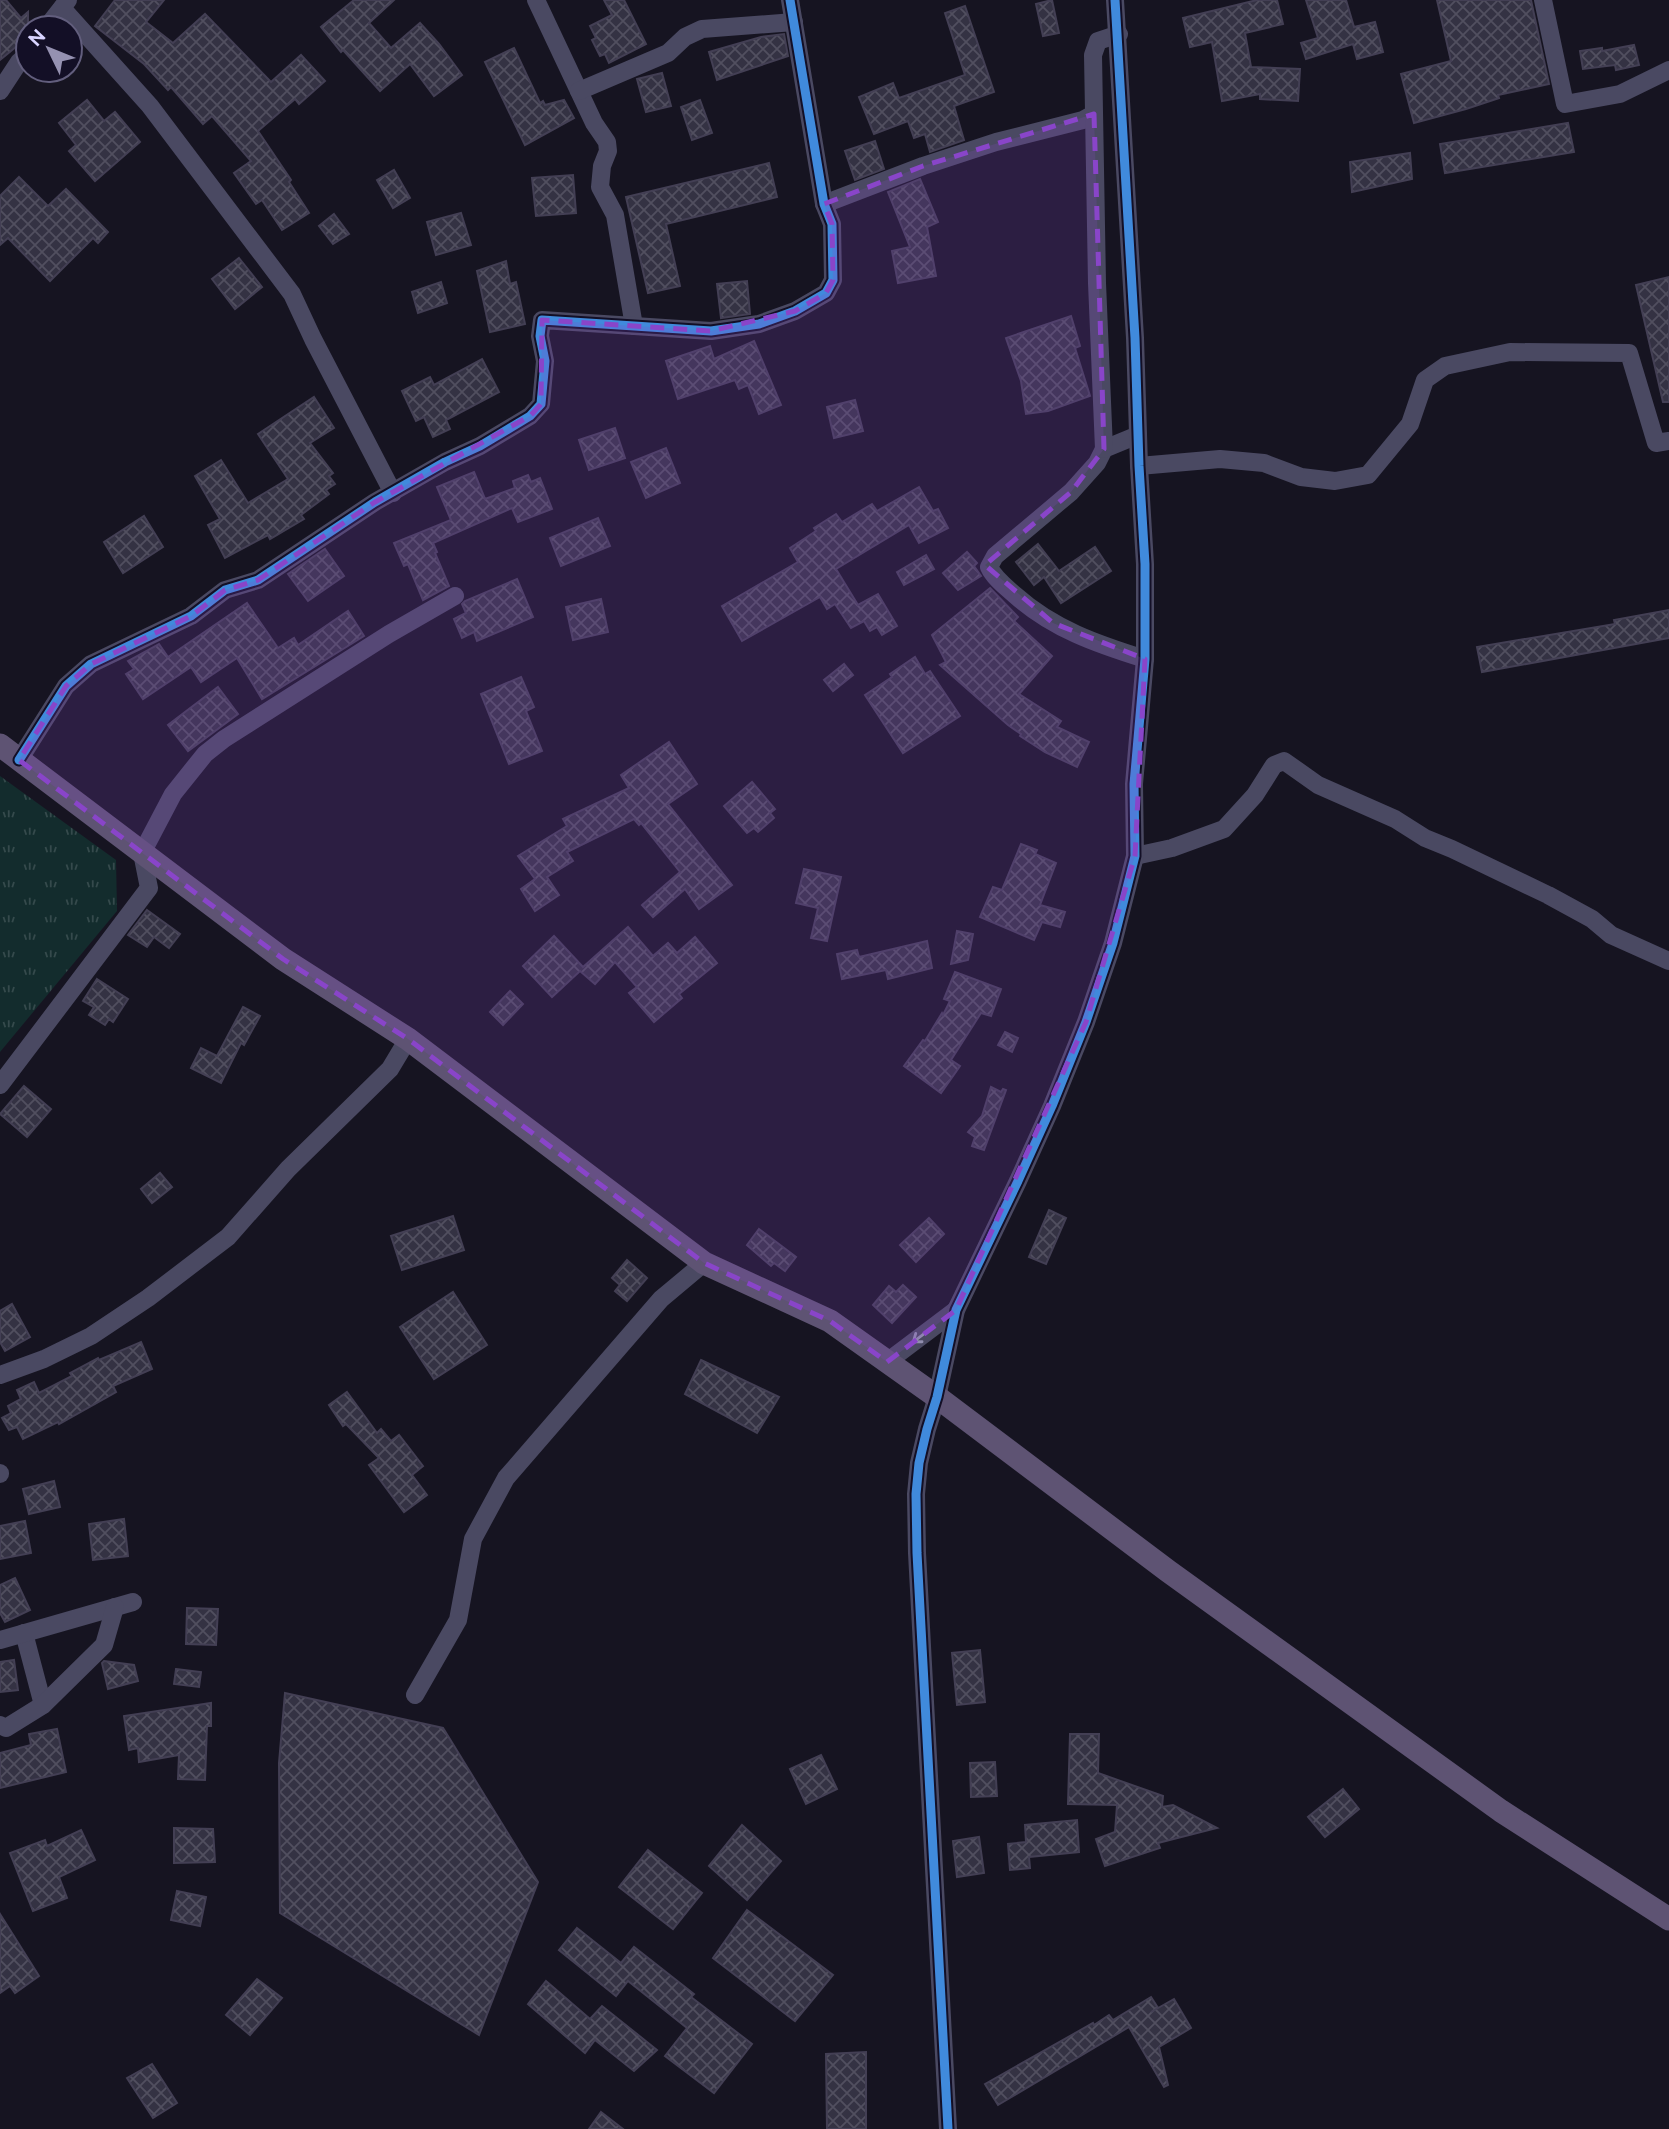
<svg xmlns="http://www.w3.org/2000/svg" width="1669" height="2129" viewBox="0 0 1669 2129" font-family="Raleway,sans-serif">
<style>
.grass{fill:url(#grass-tufts)}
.building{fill:url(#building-cross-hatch);stroke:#433f54;stroke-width:2}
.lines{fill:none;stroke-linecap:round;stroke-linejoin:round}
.minor{stroke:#4a4962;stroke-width:18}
.major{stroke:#5e5373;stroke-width:23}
.cycleway-casing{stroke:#130f26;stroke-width:13}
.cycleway{stroke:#408adc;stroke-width:9}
.oneway{stroke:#928eb0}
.marked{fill:#8945c9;fill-opacity:0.2;stroke:#8945c9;stroke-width:5;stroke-dasharray:14 9;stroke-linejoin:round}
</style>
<defs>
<pattern id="grass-tufts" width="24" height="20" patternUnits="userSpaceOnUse" patternTransform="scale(1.75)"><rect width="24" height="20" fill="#132c2d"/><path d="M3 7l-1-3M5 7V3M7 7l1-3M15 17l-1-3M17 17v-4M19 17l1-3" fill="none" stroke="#354a4c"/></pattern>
<pattern id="building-cross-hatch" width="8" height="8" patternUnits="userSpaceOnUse" patternTransform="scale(1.75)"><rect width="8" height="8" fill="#343243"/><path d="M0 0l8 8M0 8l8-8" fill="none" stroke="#514f5f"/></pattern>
</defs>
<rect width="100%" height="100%" fill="#161421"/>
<polygon class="grass" points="0,776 116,860 117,911 0,1052"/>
<g class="building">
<polygon points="0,0 6,0 21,18 28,12 28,37 0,60"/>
<polygon points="115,0 164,0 146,22 173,43 205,14 271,82 301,55 325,81 299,104 295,99 258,131 291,180 289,182 309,213 282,230 262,200 256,204 234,173 251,161 212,116 203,124 171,87 168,90 144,64 95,26"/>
<polygon points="354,0 394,0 369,23 391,48 420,23 439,44 462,75 434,96 410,64 380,91 343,50 341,52 321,27"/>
<polygon points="604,0 624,0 646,44 609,63 605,54 600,56 592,40 596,38 590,26 612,15"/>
<polygon points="1052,0 1059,33 1043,36 1036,4"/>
<polygon points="1257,0 1277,0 1283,24 1245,33 1251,67 1300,69 1298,101 1260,99 1260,94 1222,101 1212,42 1190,47 1183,18"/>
<polygon points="1306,0 1346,0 1354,27 1375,22 1383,52 1357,59 1353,44 1306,59 1301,43 1318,38"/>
<polygon points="1437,0 1531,0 1549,84 1498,95 1499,98 1466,109 1414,123 1401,74 1451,61"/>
<polygon points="965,6 994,92 954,106 964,140 930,152 925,134 914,138 908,121 874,134 859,97 893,83 899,98 965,75 945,13"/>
<polygon points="784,34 788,56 717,80 709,52 761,37"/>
<polygon points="1634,45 1639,65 1616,70 1615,65 1583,69 1580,51 1602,48 1602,51"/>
<polygon points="514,48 540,103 543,101 545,105 564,100 574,118 525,145 485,62"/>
<polygon points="662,73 671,106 646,112 637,79"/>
<polygon points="87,100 104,121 115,112 140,142 95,181 69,151 76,145 59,123"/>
<polygon points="700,100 712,133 692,140 681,107"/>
<polygon points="1568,123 1574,152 1445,173 1440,144"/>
<polygon points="875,141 884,169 855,180 845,151"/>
<polygon points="1410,153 1412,179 1352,192 1350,162"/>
<polygon points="769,163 777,197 666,224 680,286 648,293 626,197"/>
<polygon points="394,170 410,198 393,208 377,180"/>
<polygon points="573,175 576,213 536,216 532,178"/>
<polygon points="19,177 48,206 66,189 108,232 98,243 93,238 50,281 8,238 0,245 0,196"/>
<polygon points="920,179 938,222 927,227 936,276 898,283 892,251 910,247 888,192"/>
<polygon points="461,213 471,245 436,255 427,222"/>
<polygon points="334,214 349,234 333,244 319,226"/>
<polygon points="239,258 262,287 235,309 212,279"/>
<polygon points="506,261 510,284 516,282 525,324 490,332 477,271"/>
<polygon points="1669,277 1669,402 1663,402 1636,285"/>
<polygon points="747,281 750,314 721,318 717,284"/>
<polygon points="441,282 447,303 418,313 412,292"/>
<polygon points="1071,316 1080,346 1075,348 1090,396 1048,411 1026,414 1021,381 1006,338"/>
<polygon points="754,341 781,405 759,414 748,385 739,389 735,380 678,399 666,361 710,346 714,359"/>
<polygon points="482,359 499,392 446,420 450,429 433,437 424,417 416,421 402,391 430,377 434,385"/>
<polygon points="314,397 334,428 310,443 333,473 329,476 335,484 326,490 329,494 301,515 304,519 270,539 268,535 225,558 208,525 220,519 195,476 221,460 248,503 288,479 258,434"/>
<polygon points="855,400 863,431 834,438 827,407"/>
<polygon points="615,428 625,458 589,470 579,440"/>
<polygon points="666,448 680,483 646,498 631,462"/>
<polygon points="474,472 485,499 515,488 513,481 528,475 531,482 540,478 552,509 518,522 512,508 433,543 437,552 435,553 449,586 423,600 408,564 404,566 394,543 451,520 437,487"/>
<polygon points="919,487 933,511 938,509 948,528 919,543 909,525 836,569 858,605 878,594 897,626 882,635 877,627 870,631 864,621 851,628 835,604 827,609 820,597 742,641 722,606 798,562 790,548 816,531 814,528 836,514 842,522 872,504 877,511"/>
<polygon points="144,516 163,547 123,573 104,542"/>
<polygon points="598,518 610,546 561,566 550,538"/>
<polygon points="1038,544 1059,571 1095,547 1111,571 1061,603 1044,577 1034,585 1016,562"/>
<polygon points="325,549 344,576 308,601 288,574"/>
<polygon points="967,552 977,563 974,566 981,576 958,590 943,573"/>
<polygon points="926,555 934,569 904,585 897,572"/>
<polygon points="517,579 533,617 477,641 474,632 462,638 454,619 466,613 462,604 465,601"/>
<polygon points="990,588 1018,617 1014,621 1052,656 1019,694 1061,721 1057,727 1089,742 1077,767 1045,752 1020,736 1021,734 1008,725 940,665 946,662 932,635"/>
<polygon points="601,599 608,632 573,640 566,607"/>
<polygon points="247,603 278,648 294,638 298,645 348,611 364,636 262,699 237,658 201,682 191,667 143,699 126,674 134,669 128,661 159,644 168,657"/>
<polygon points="1669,610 1669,638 1482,672 1477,647 1615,624 1614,620"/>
<polygon points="915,657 925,674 930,671 960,716 903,753 865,695 892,677 890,674"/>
<polygon points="844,664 853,675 833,691 824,680"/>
<polygon points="521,677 534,707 526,711 542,751 509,764 481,694"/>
<polygon points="218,687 238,714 188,751 168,725"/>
<polygon points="669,742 697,784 668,804 732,885 699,909 685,889 653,917 642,905 680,872 641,823 639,825 634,819 567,852 573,861 547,877 559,895 535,911 521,889 535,879 518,856 567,826 563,819 629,788 621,775"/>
<polygon points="752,782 775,809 770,813 774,818 758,832 754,828 747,833 724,806"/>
<polygon points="1021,844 1037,850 1035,854 1056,863 1040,905 1065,912 1060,927 1042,922 1034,940 980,917 993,887 1002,890"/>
<polygon points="804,869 841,877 827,941 811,938 818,908 796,903"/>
<polygon points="147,910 180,934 169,948 154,937 147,947 128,935"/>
<polygon points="628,927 653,956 668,943 677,953 695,937 717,963 679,994 682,998 654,1022 629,993 637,987 615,962 595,984 580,971 552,997 523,966 554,936 583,967"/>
<polygon points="957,931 973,934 968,960 951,964"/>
<polygon points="927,941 932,968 888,979 886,970 842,979 837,954 857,950 859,957"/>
<polygon points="955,972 1001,989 991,1016 981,1013 951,1060 960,1066 941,1093 904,1066 923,1040 925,1041 942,1013 943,1015 950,1001 944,999"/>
<polygon points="97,979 128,999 113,1022 109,1019 105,1025 89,1015 94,1007 83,1001"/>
<polygon points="510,991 523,1004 503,1025 490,1012"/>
<polygon points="243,1007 260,1016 244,1045 241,1043 221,1083 191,1068 201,1048 217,1056"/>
<polygon points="1005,1032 1018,1038 1012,1052 998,1045"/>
<polygon points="24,1086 51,1109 27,1137 0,1114"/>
<polygon points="991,1087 1001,1092 1003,1089 1006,1090 984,1150 972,1146 975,1137 968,1132 982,1116"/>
<polygon points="160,1173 172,1187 152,1203 141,1189"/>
<polygon points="1049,1210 1066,1218 1046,1264 1029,1257"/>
<polygon points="453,1216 464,1250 402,1270 391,1236"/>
<polygon points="929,1218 944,1234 916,1262 900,1245"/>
<polygon points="759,1229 796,1257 785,1271 774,1263 771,1266 747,1245"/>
<polygon points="627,1260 647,1278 627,1301 615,1291 620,1285 612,1278"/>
<polygon points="903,1285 916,1297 892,1323 873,1305 889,1286 896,1292"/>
<polygon points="453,1292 487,1345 434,1379 400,1327"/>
<polygon points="12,1304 30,1337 5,1351 0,1342 0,1311"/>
<polygon points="141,1342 152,1369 113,1386 116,1392 59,1424 58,1422 23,1439 17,1427 9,1430 2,1418 11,1413 8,1406 21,1399 17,1390 34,1382 39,1393 72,1376 70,1373 98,1358 99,1360"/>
<polygon points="701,1360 779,1397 757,1433 685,1394"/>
<polygon points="347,1392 377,1433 381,1429 391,1441 399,1435 423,1466 412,1475 427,1495 404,1512 369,1465 379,1458 346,1424 343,1426 329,1405"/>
<polygon points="54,1481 60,1507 29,1514 23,1489"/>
<polygon points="124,1519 128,1556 93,1560 89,1524"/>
<polygon points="25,1521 31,1553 0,1559 0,1526"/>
<polygon points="15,1578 30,1610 5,1622 0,1613 0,1585"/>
<polygon points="187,1608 218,1609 216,1645 186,1644"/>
<polygon points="980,1650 985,1702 957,1705 952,1653"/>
<polygon points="14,1660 18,1690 0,1692 0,1662"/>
<polygon points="104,1661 134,1665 138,1681 108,1689 102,1663"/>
<polygon points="176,1669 201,1672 199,1687 174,1684"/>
<polygon points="285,1693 443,1728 538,1882 479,2035 280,1913 279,1763"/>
<polygon points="211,1703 211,1726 207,1726 205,1780 178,1779 179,1755 139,1762 138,1748 129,1750 124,1716"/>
<polygon points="57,1729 66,1772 0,1788 0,1753 31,1745 29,1734"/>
<polygon points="1070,1734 1099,1734 1098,1773 1163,1796 1162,1807 1173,1805 1217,1828 1158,1843 1160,1848 1105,1866 1096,1839 1115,1832 1117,1805 1068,1804"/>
<polygon points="821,1755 837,1789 806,1804 790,1769"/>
<polygon points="995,1762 997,1796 971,1797 970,1763"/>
<polygon points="1343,1789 1359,1809 1325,1837 1308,1817"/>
<polygon points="1077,1820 1079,1852 1029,1857 1030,1868 1010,1870 1008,1844 1026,1842 1025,1825"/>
<polygon points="742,1825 781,1861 747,1900 709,1866"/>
<polygon points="174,1828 213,1829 215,1862 174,1863"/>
<polygon points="81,1830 95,1860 59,1877 67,1898 33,1911 10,1853 45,1840 47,1846"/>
<polygon points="979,1837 984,1873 957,1877 953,1841"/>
<polygon points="648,1850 702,1893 673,1929 619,1887"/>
<polygon points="177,1891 206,1897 200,1926 171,1920"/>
<polygon points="747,1910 833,1975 795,2021 713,1958"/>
<polygon points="0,1914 39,1976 15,1993 10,1986 0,1993"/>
<polygon points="577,1928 621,1963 634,1947 694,1994 691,1997 752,2044 714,2093 665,2056 687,2028 628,1981 616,1996 559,1950"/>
<polygon points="257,1979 282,1998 250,2035 226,2015"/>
<polygon points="546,1981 590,2019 602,2006 657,2050 634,2071 595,2040 585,2053 528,2004"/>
<polygon points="1151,1997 1158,2008 1151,2012 1174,1999 1191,2028 1159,2047 1168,2085 1164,2087 1129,2027 998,2105 985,2084 1093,2023 1094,2025 1109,2015 1113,2020"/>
<polygon points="866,2052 866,2129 827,2129 826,2054"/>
<polygon points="152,2064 177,2103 153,2118 127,2078"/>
<polygon points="601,2112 623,2129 589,2129"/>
</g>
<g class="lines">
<g class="minor">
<polyline points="536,0 594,123 607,142 608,151 602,166 600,187 615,215 634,326"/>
<polyline points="1543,0 1565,104 1620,94 1669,70"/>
<polyline points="62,8 150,106 292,294 313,339 393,493"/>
<polyline points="46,28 68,0"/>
<polyline points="0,91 19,62 28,54"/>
<polyline points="579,91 668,53 685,37 702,29 794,22"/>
<polyline points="824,204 923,166 996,142 1083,120 1094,114"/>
<path d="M1138 435 1104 449 1097 463 1071 492 995 556 989 567C994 578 1006 587 1015 595 1053 629 1097 644 1145 659"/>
<polyline points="1104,449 1097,283 1093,55 1098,41 1119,34"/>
<polyline points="1139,466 1220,459 1264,463 1301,477 1335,481 1368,475 1410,424 1425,380 1445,366 1510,352 1629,353 1656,443 1669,441"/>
<polyline points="19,760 66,686 91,664 191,616 225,590 258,580 375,502 445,462 480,446 530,416 541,404 545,361 540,336 542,320 711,331 759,324 795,311 826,293 833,280 832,224 824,204 790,0"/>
<polyline points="1135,856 1172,848 1224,829 1255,795 1274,765 1284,761 1318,785 1395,819 1425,838 1452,849 1548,895 1592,919 1611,935 1669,961"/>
<polyline points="0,1085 149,888 142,853 173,794 205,754 224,739 389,634 455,596"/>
<polyline points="887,1362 956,1310"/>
<polyline points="0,1375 44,1359 91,1336 148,1298 228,1237 288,1169 390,1069 408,1039"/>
<polyline points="0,1473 0,1474"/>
<polyline points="24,1633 43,1705"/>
<polyline points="0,1640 133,1602"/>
<polyline points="415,1695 458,1620 473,1539 506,1478 661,1299 704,1263"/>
<polyline points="0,1725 6,1728 43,1705 104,1645 115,1607"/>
<polyline points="948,2129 917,1553 916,1494 919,1463 927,1429 937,1397 956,1310 1018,1181 1052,1106 1086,1022 1113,943 1135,856 1134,784 1145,659 1145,564 1139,466 1135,338 1115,0"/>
</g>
<polyline class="major" points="0,745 283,959 408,1039 704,1263 830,1321 937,1397 1168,1571 1501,1811 1669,1919"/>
<defs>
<g id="cycleway">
<polyline points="19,760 66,686 91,664 191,616 225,590 258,580 375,502 445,462 480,446 530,416 541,404 545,361 540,336 542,320 711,331 759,324 795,311 826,293 833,280 832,224 824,204 790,0"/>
<polyline points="948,2129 917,1553 916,1494 919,1463 927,1429 937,1397 956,1310 1018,1181 1052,1106 1086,1022 1113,943 1135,856 1134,784 1145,659 1145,564 1139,466 1135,338 1115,0"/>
</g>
</defs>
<use href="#cycleway" class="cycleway-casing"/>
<use href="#cycleway" class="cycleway"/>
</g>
<defs><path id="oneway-shaft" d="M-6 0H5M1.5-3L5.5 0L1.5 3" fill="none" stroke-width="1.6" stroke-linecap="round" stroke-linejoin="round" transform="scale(1.75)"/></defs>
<use class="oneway" href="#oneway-shaft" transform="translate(921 1336) rotate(143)"/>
<path class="marked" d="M1094 114 1104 449 1071 492 985 565 1053 623 1145 659 1135 856 1086 1022 956 1310 887 1362 830 1321 704 1263 408 1039 283 959 19 760 66 686 91 664 191 616 225 590 258 580 375 502 530 416 541 404 542 320 711 331 795 311 826 293 833 280 832 224 824 204 923 166Z"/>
<g transform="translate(49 49) rotate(313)"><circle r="33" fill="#130f26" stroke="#625e7d" stroke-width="2"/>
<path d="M0-5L12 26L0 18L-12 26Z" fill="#9591b1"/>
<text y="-10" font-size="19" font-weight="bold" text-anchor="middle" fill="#d9d4ff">N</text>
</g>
</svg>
